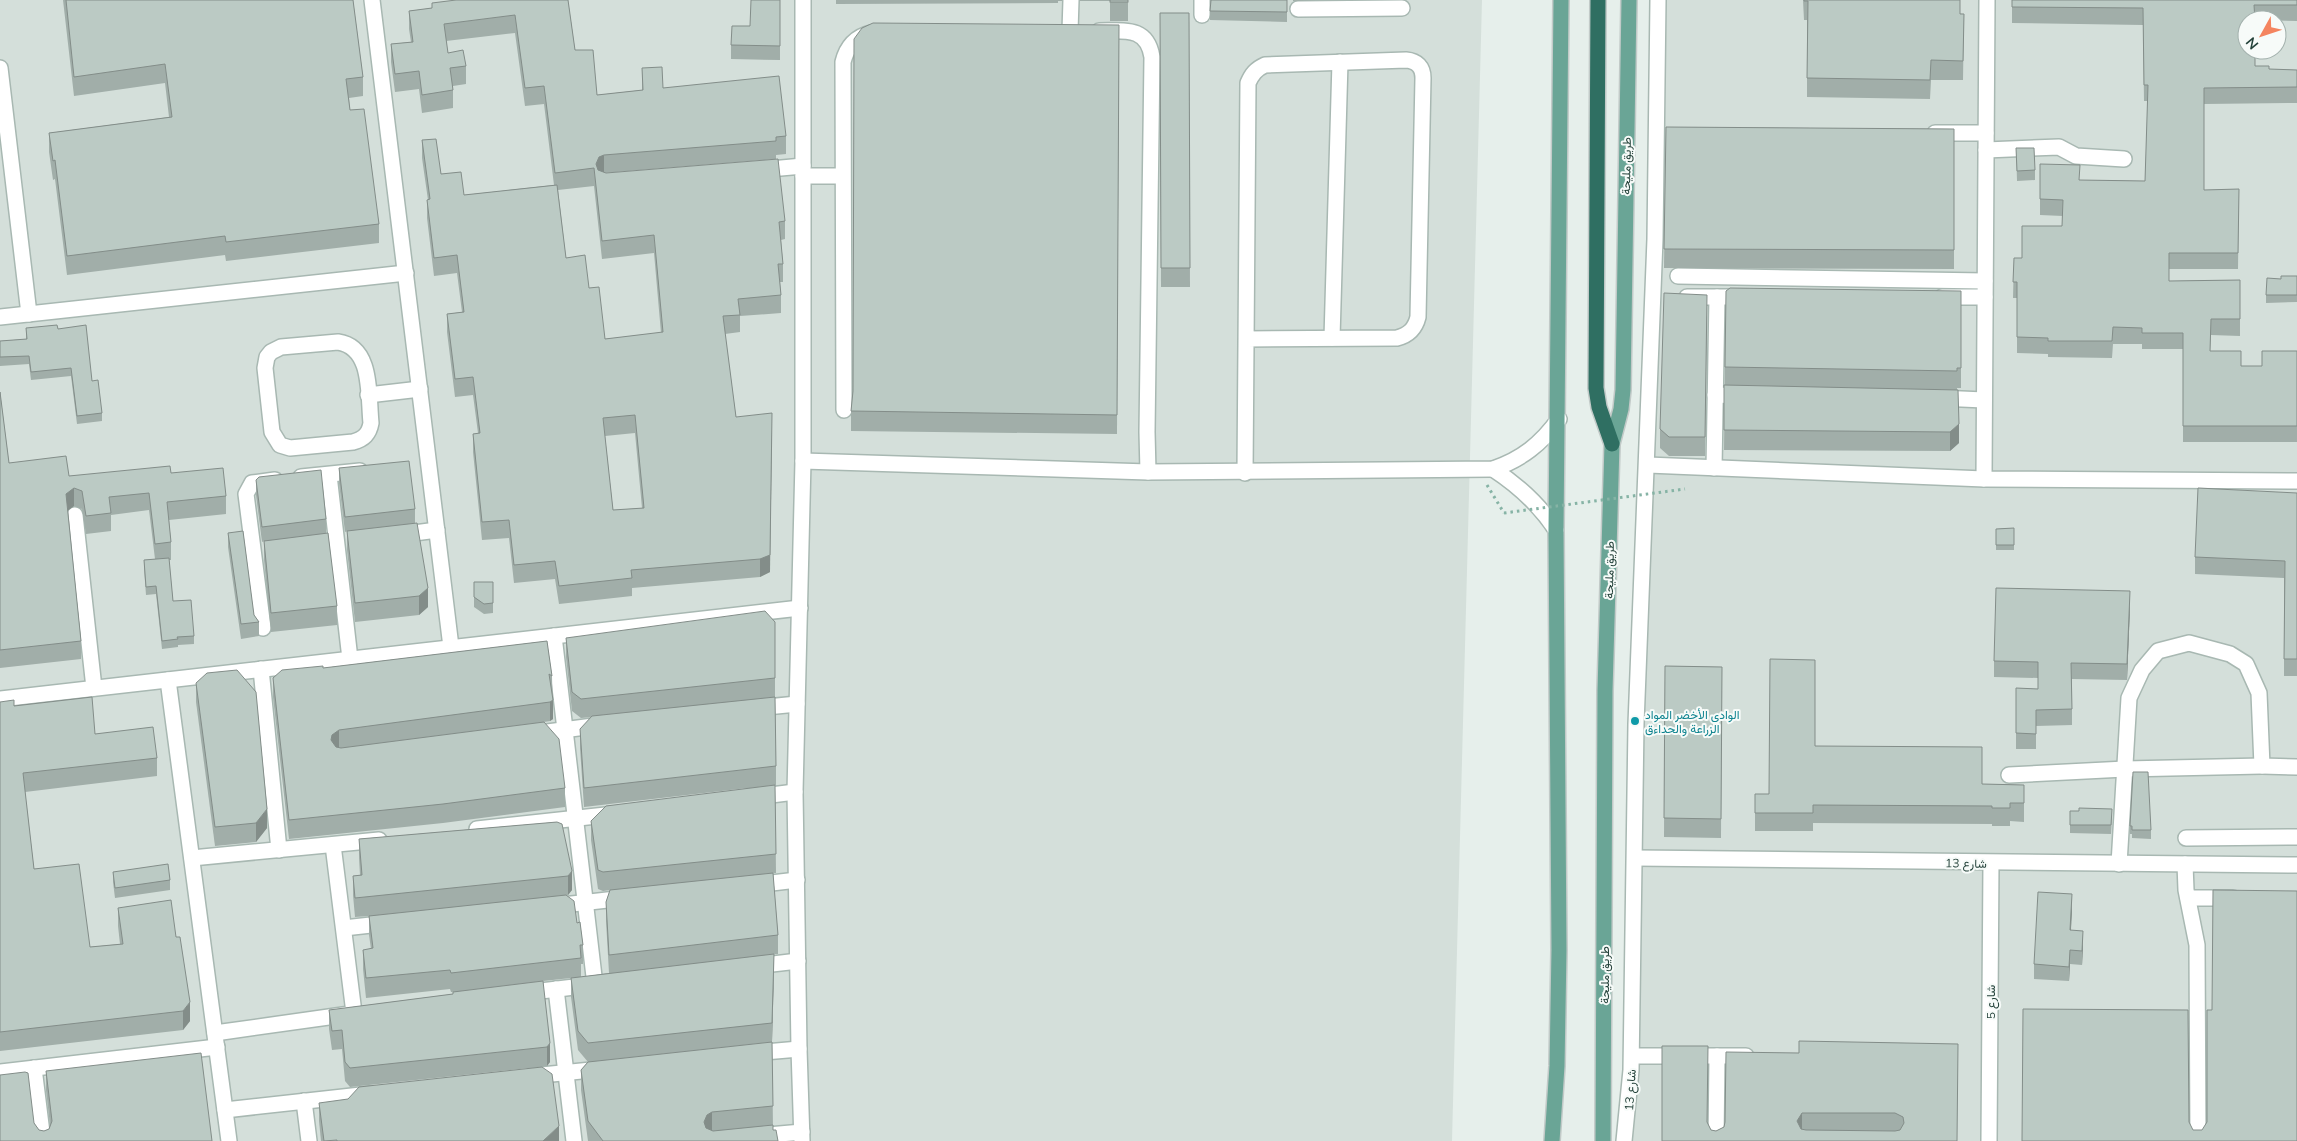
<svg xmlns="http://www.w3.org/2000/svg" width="2297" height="1141" viewBox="0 0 2297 1141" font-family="Mulish,Vazirmatn,sans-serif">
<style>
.built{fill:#d4dfda;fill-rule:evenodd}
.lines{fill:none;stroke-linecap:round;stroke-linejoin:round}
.minor-casing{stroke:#a8b8b2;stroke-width:18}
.major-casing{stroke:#c2cac8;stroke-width:18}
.highway-casing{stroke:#c2cac8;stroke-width:18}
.path{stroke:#86b3a5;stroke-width:3;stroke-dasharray:2.5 4;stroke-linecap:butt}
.minor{stroke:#fff;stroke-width:15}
.major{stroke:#6aa596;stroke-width:15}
.highway{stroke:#2f6f62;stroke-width:15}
.path-bridge{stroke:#86b3a5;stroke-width:3;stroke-dasharray:2.5 4;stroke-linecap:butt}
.wall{fill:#a1aea9;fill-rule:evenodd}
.shaded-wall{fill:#838d89}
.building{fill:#bbcac4;stroke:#838d89;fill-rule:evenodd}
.culture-dot{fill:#0f9aa8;stroke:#f7fbf9;stroke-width:2}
.labels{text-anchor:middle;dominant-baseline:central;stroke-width:4;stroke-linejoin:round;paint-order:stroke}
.street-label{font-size:12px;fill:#24423a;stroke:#f7fbf9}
.culture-label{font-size:12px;fill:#0d838f;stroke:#f7fbf9;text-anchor:start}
</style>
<rect width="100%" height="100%" fill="#e6efeb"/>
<g class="built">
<polygon points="0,0 1482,0 1452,1141 0,1141"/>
<path d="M1666 0H2297V1141H1630ZM2247 20H2277V50H2247Z"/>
</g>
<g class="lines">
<defs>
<g id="minor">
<polyline points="372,0 451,647"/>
<polyline points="1298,9 1402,8"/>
<polyline points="1202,15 1202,0"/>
<polyline points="1070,31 1071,0"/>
<path d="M1099 31C1124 31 1147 26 1152 57L1147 432 1148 472"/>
<polyline points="0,68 29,314"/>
<polyline points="1935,133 1986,133"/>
<polyline points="1986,150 2059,147 2076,156 2124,159"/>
<polyline points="759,170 803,166"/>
<polyline points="803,176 842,176"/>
<polyline points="1678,276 1985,281"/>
<polyline points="1687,297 1746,297"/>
<polyline points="1942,297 1985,297"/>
<polyline points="0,317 406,273"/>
<polyline points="1332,338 1340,62"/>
<path d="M338 342C373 347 368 395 371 423 369 434 364 439 353 442L290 448 280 445 272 432 265 368 267 357 271 352 281 347Z"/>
<polyline points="368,395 420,389"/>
<polyline points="1715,395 1744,396"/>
<polyline points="1939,398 1984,400"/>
<path d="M844 410 843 62C847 46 855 37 871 33"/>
<path d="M803 461 1148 472 1493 469C1522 459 1541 444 1559 419"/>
<polyline points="1648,465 1984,479 2297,481"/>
<polyline points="1714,468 1717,297"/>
<path d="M1493 469C1519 486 1539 504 1556 530"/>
<path d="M1245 473 1248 83C1252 74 1256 69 1265 65L1406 60C1417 61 1423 67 1423 78L1418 317C1415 329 1409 335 1397 338L1246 339"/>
<polyline points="329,475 350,659"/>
<polyline points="301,477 360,471"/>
<polyline points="1984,479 1987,0"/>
<polyline points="75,515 94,688"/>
<polyline points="399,535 437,530"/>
<polyline points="263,628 246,494 252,483 275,480"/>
<polyline points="554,636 595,985"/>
<polyline points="261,669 279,850"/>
<polyline points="168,680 229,1141"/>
<polyline points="0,699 800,608"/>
<polyline points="756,708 797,704"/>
<polyline points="532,734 601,725"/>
<polyline points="2009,775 2125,769 2262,766"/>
<polyline points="755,797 795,792"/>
<polyline points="477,829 615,814"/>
<polyline points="2186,838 2297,837"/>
<polyline points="333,845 354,1013"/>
<polyline points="192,858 379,840"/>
<polyline points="1635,858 2297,865"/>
<polyline points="2119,864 2129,698 2142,670 2158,651 2189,643 2230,654 2246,664 2259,693 2262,766 2297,767"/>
<polyline points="2185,864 2186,890 2197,945 2198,1141"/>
<polyline points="755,885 797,880"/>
<polyline points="2188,898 2233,898"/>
<polyline points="554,906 625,898"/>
<polyline points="344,928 389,923"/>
<polyline points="755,966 798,961"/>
<polyline points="556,989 574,1141"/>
<polyline points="524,993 591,985"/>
<polyline points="215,1033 350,1014"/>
<polyline points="754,1053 799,1049"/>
<polyline points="1632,1056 1746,1056"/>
<polyline points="34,1068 43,1141"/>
<polyline points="0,1072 217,1047"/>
<polyline points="532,1076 601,1069"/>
<polyline points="304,1101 309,1141"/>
<polyline points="225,1110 370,1094"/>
<polyline points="758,1136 802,1132"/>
<polyline points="802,1141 799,1049 795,792 803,461 803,0"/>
<polyline points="1624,1141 1631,1070 1636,724 1655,239 1658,0"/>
<polyline points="1716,1141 1717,1056"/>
<polyline points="1989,1141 1991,863"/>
</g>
<g id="major">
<polyline points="1552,1141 1557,1066 1559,950 1556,530 1561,0"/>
<polyline points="1603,1141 1605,691 1612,444 1621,409 1623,390 1629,0"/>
</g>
<polyline id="highway" points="1598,0 1596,388 1599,407 1612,444"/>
</defs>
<use href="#minor" class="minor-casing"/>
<use href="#major" class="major-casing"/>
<use href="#highway" class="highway-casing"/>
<polyline class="path" points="1487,485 1504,513"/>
<use href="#minor" class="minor"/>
<use href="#major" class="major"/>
<use href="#highway" class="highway"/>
<polyline class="path-bridge" points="1504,513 1685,489"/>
</g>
<g class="wall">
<polygon points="63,0 353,0 363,77 363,96 349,98 350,110 379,224 379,243 226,261 225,255 67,275 55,179 53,180 49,152 49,133 169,117 165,83 74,96"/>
<path d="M568 0 575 50 597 95 642 90V68L663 88 786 136V154L776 155V159L604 173 785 221V239L781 240 783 264V282H780L781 295V313L740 316V332L725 334 736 417 770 572 760 577 632 588V596L559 604 555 579 514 583 509 538 482 540 473 452V434L478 433 473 395 455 397 447 332V314L462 312 457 273 434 276 427 218V200H428L422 158V140L441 174 464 195 554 185 544 104 525 106 515 33 446 41 448 53 466 66V84L453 86V108L422 113 419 89 395 92 391 62V44L411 42 409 29V11L432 8V3ZM594 186 602 259 654 253 661 333 605 339 589 288 566 258 558 190ZM635 433 642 508 613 510 605 436Z"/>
<polygon points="780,0 780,60 731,59 731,45 750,26"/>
<polygon points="836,0 1062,0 1062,1 1058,1 1058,3 836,4"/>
<polygon points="1080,0 1128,0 1128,21 1110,21 1110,1 1080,1"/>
<polygon points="1287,0 1287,22 1210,20 1210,11"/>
<polygon points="1293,0 1316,0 1293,1"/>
<polygon points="1803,0 1964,14 1963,80 1931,80 1930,99 1807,97 1807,20 1804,20"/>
<polygon points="2012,0 2297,0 2297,21 2247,20 2255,66 2269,69 2297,70 2297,103 2204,104 2204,190 2239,189 2238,269 2169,269 2169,281 2240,280 2240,336 2211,335 2210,351 2241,366 2262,366 2297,351 2297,442 2183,442 2183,349 2142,349 2142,344 2113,344 2112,358 2048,357 2048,354 2017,353 2017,298 2013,298 2014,258 2022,258 2062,226 2063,216 2040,215 2040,164 2080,180 2145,181 2148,101 2144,101 2143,25 2012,23"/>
<polygon points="1160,13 1189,13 1190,287 1161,287"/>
<polygon points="1119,25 1117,434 851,431 851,411 853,391"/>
<polygon points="1666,127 1954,129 1954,269 1664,268"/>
<polygon points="2016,148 2035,170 2035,180 2017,181"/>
<polygon points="2297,276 2297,302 2266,303 2266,295"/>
<polygon points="1961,291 1961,388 1957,388 1959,443 1950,451 1724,450 1725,367"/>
<polygon points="1707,315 1705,456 1669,456 1660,448 1660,429"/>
<polygon points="26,328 58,329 92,381 102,413 102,421 77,424 71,376 31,380 29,364 0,366 0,341 26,339"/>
<polygon points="0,392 9,463 69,476 171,473 226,496 226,514 169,520 171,542 171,560 169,560 173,601 194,636 194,644 178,645 178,647 162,649 156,594 146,595 144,568 144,560 155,559 149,510 111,515 111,531 86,534 82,509 74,506 68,510 81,641 81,659 0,668"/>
<polygon points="339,468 415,509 415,523 428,607 419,615 355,622 347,550 347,531 345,532 339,483"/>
<polygon points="256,480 326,519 326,534 337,606 337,625 271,632 264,560 264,541 262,542 256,495"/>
<polygon points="2297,493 2297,676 2284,676 2284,578 2195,574 2195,557"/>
<polygon points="2014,528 2014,550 1996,550 1996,529"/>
<polygon points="228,533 254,615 259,622 259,636 241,639 228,547"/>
<polygon points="474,582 493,582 493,613 484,614 474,607"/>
<polygon points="2130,607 2127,680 2072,679 2072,725 2036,726 2036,749 2016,749 2016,688 2038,689 2038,678 1994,677 1994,661"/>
<polygon points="775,622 775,697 776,766 776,785 775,785 776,873 773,873 778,935 778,954 774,954 772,1042 773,1130 778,1141 588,1141 581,1090 581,1070 588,1062 578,1050 571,997 571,978 543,981 550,1062 547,1066 350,1087 345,1081 342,1049 332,1050 329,1029 329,1010 453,994 453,992 451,992 450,989 366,998 363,969 363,950 371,949 369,935 369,916 355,917 353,895 353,876 360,875 359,858 359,839 557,822 572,890 568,895 566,895 577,923 583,945 583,964 581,964 581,977 609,973 606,921 606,902 610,890 603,891 598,889 591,840 591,821 747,788 584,807 580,748 580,729 592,717 581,718 572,711 566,657 566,638"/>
<polygon points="547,641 552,676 553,719 550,721 544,722 565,788 565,807 443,823 289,839 273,697 273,678 323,668"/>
<polygon points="1665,666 1722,667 1721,838 1664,837"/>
<polygon points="196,683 267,828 256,842 215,846 196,702"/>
<polygon points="0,702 95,734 157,758 157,776 25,792 34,869 90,947 120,944 118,926 118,908 190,1021 183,1030 0,1051"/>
<polygon points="1815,746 1982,784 2024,785 2024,822 2010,821 2010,826 1992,826 1992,824 1813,823 1813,831 1755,831 1755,794 1769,794"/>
<polygon points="2070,811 2112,817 2111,834 2070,833"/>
<polygon points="2130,826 2151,830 2151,839 2132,838 2132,834 2130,834"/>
<polygon points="113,872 170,880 170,890 115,898 113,882"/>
<polygon points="2072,909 2071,930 2083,946 2082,965 2070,964 2069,981 2034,979 2034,964"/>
<polygon points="1799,1053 1957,1141 1662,1141 1707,1122 1711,1130 1716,1131 1724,1127"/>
<polygon points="46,1071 212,1141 0,1141 34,1123 39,1130 44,1131 49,1129 50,1125 46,1090"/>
<polygon points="319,1103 559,1141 321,1141 319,1121"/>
</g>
<g class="shaded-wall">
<polygon points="604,155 604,173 599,175 596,164 599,157"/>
<polygon points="1959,424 1959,443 1950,451 1950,432"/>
<polygon points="772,431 770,572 760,577 760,559"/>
<polygon points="74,488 74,506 66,512 66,494"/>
<polygon points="428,588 428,607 419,615 419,596"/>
<polygon points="2130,591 2130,607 2127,680 2127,664"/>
<polygon points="553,700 553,719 550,721 550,702"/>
<polygon points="339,730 339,749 332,754 331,740 332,735"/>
<polygon points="267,809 267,828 256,842 256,823"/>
<polygon points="572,871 572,890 568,895 568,876"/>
<polygon points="2072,894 2072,909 2070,945 2070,930"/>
<polygon points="2083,931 2083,946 2082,965 2082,951"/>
<polygon points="2070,950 2070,964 2069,981 2069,967"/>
<polygon points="774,954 774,973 772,1042 772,1023"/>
<polygon points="190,1002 190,1021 183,1030 183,1011"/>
<polygon points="550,1043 550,1062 547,1066 547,1047"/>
<polygon points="712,1112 712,1132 707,1134 704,1122 707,1115"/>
<polygon points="1802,1113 1802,1132 1797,1121"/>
<polygon points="559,1126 559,1141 543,1141"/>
</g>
<g class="building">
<polygon points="66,0 353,0 363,77 346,79 350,110 364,109 379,224 226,242 225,236 67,256 55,160 53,161 49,133 172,117 165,64 74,77"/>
<path d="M456 0H568L575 50H593L597 95 643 90 642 68 662 67 663 88 779 76 786 136 776 137V141L604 155 599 157 596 164 598 170 606 173 778 159 785 221 779 222 783 264H778L781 295 738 299 740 315 723 316 736 417 772 413 770 555 760 559 631 570 632 578 559 586 555 561 514 565 509 520 482 522 473 434 480 433 473 377 455 379 447 314 464 312 457 255 434 258 427 200 430 199 422 140 436 139 441 174 461 172 464 195 557 185 566 258 585 255 589 288 599 287 605 339 663 332 654 235 602 241 594 168 555 173 544 86 525 88 515 15 444 24 448 53 463 50 466 66 450 68 453 90 422 95 419 71 395 74 391 44 413 42 409 11 432 8V3ZM635 415 644 508 613 510 603 418Z"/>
<polygon points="751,0 780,0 780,46 731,45 732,26 750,26"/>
<rect x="1110" y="0" width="18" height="2"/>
<polygon points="1211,0 1287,0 1287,12 1210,11"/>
<polygon points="1804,0 1960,0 1960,14 1964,14 1963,61 1931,60 1930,80 1807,78 1808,1 1804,1"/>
<polygon points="2012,0 2297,0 2297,5 2254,5 2255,20 2247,20 2247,50 2255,50 2255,66 2269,66 2269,69 2297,70 2297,87 2204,88 2204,190 2239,189 2238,253 2169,253 2169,281 2240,280 2240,319 2211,319 2210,351 2241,351 2241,366 2262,366 2262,351 2297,351 2297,426 2183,426 2183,333 2142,333 2142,328 2113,327 2112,341 2048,341 2048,338 2017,337 2017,282 2013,282 2014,258 2022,258 2022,226 2062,226 2063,200 2040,199 2040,164 2080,165 2079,180 2145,181 2148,85 2144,85 2143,8 2012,7"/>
<polygon points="1160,13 1189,13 1190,268 1161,268"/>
<polygon points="873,23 1119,25 1117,415 851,411 853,391 854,39 862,28"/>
<polygon points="1666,127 1954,129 1954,250 1664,249"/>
<polygon points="2016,148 2034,148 2035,170 2017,171"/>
<polygon points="2281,276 2297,276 2297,295 2266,295 2267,278 2281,279"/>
<polygon points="1730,288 1961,291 1961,368 1957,368 1957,371 1725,367 1726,291"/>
<polygon points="1664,293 1707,295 1705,437 1669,437 1660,429"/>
<polygon points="57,325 58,329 86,325 92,381 98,380 102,413 77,416 71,368 31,372 29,356 0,357 0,341 27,339 26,328"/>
<polygon points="1724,385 1958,390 1959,424 1950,432 1724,430"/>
<polygon points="0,392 9,463 66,456 69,476 170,466 171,473 223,468 226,496 167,502 171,542 155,544 149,493 109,497 111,513 86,516 82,491 74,488 66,494 81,641 0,650"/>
<polygon points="409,461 415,509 345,517 339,468"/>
<polygon points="321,470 326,519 262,527 256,480 259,477"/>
<polygon points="2198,488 2297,493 2297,659 2284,659 2285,561 2195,557"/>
<polygon points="417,523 428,588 419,596 355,603 347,531"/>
<polygon points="2014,528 2014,545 1996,545 1996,529"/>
<polygon points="243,531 254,615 259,622 241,624 228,533"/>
<polygon points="328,533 337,606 271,613 264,541"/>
<polygon points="169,558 173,601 191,600 194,636 177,637 178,639 162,641 156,586 146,587 144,560"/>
<polygon points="474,582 493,582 493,603 484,604 474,597"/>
<polygon points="1996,588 2130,591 2127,664 2071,663 2072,709 2036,710 2036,734 2016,733 2016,688 2038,689 2038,662 1994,661"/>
<polygon points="765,611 775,622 775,678 581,699 572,692 566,638"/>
<polygon points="547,641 552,676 549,674 553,700 550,702 339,730 332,735 331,740 336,747 341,748 544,722 559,739 565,788 443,804 289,820 273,678 282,670 323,666 323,668"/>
<polygon points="1770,659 1815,660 1815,746 1982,747 1982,784 2024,785 2024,803 2010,803 2010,808 1992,808 1992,806 1813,805 1813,813 1755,813 1755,794 1769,794"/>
<polygon points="1665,666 1722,667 1721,819 1664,818"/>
<polygon points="237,670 256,692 267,809 256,823 215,827 196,683 207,673"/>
<polygon points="92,697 95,734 153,727 157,758 23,773 34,869 79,864 90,947 123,944 118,908 171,900 176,937 180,937 190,1002 183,1011 0,1032 0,702 14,700 14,706"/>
<polygon points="775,697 776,766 584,788 580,729 592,716"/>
<polygon points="2133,772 2148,772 2151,830 2132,830 2132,826 2130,826"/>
<polygon points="775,785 776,854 603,872 598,870 591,821 606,806"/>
<polygon points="2079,808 2112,809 2111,825 2070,825 2070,811 2079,811"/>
<polygon points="557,822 562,824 572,871 568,876 355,898 353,876 362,875 359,839"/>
<polygon points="168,864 170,880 115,888 113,872"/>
<polygon points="773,873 778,935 609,955 606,902 610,890"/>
<polygon points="2213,890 2297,891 2297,1141 2022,1141 2023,1009 2188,1010 2189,1122 2193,1130 2202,1130 2207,1122 2207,1010 2212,1010"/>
<polygon points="2038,892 2072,894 2070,930 2083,931 2082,951 2070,950 2069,967 2034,964"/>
<polygon points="566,895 574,901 577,923 580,922 583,945 580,945 581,958 451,973 450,970 366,978 363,950 373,948 369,916"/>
<polygon points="774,954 772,1023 588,1043 578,1031 571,978"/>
<polygon points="543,981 550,1043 547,1047 350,1068 345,1062 342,1030 332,1031 329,1010 453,994 453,992"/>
<path d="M1799 1041 1958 1044 1957 1141H1662V1046H1708L1707 1122 1711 1130 1716 1131 1724 1127 1725 1122 1726 1052 1799 1053ZM1802 1113H1895L1903 1117 1904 1123 1900 1130 1895 1131 1806 1130 1801 1129 1797 1121Z"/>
<polygon points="772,1042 773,1106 712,1112 707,1115 704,1122 706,1128 713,1131 773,1125 773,1130 776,1130 778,1141 603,1141 588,1121 581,1070 588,1062"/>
<polygon points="201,1053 212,1141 0,1141 0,1075 25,1072 28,1073 34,1123 39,1130 44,1131 49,1129 52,1121 46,1071"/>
<polygon points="542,1067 552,1074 559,1126 543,1141 337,1141 337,1140 324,1141 319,1103 348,1099 359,1087"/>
</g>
<circle class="culture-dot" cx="1635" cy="721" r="5"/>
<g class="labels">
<g class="street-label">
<text transform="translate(1626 166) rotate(-89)">طريق مليحة</text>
<text transform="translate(1609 570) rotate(-89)">طريق مليحة</text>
<text transform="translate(1966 863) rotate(1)">شارع 13</text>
<text transform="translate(1604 975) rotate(-90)">طريق مليحة</text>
<text transform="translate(1990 1002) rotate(-90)">شارع 5</text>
<text transform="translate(1630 1090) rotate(-86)">شارع 13</text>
</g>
<g class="culture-label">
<text x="1645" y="714">الوادى الأخضر المواد<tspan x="1645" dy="14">الزراعة والحداءق</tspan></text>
</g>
</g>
<g transform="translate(2262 35) rotate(230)"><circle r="24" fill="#f7fbf9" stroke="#a3b1ad"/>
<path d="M0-4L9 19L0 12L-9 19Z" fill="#f4845f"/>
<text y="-8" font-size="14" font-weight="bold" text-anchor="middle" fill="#24423a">N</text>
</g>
</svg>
